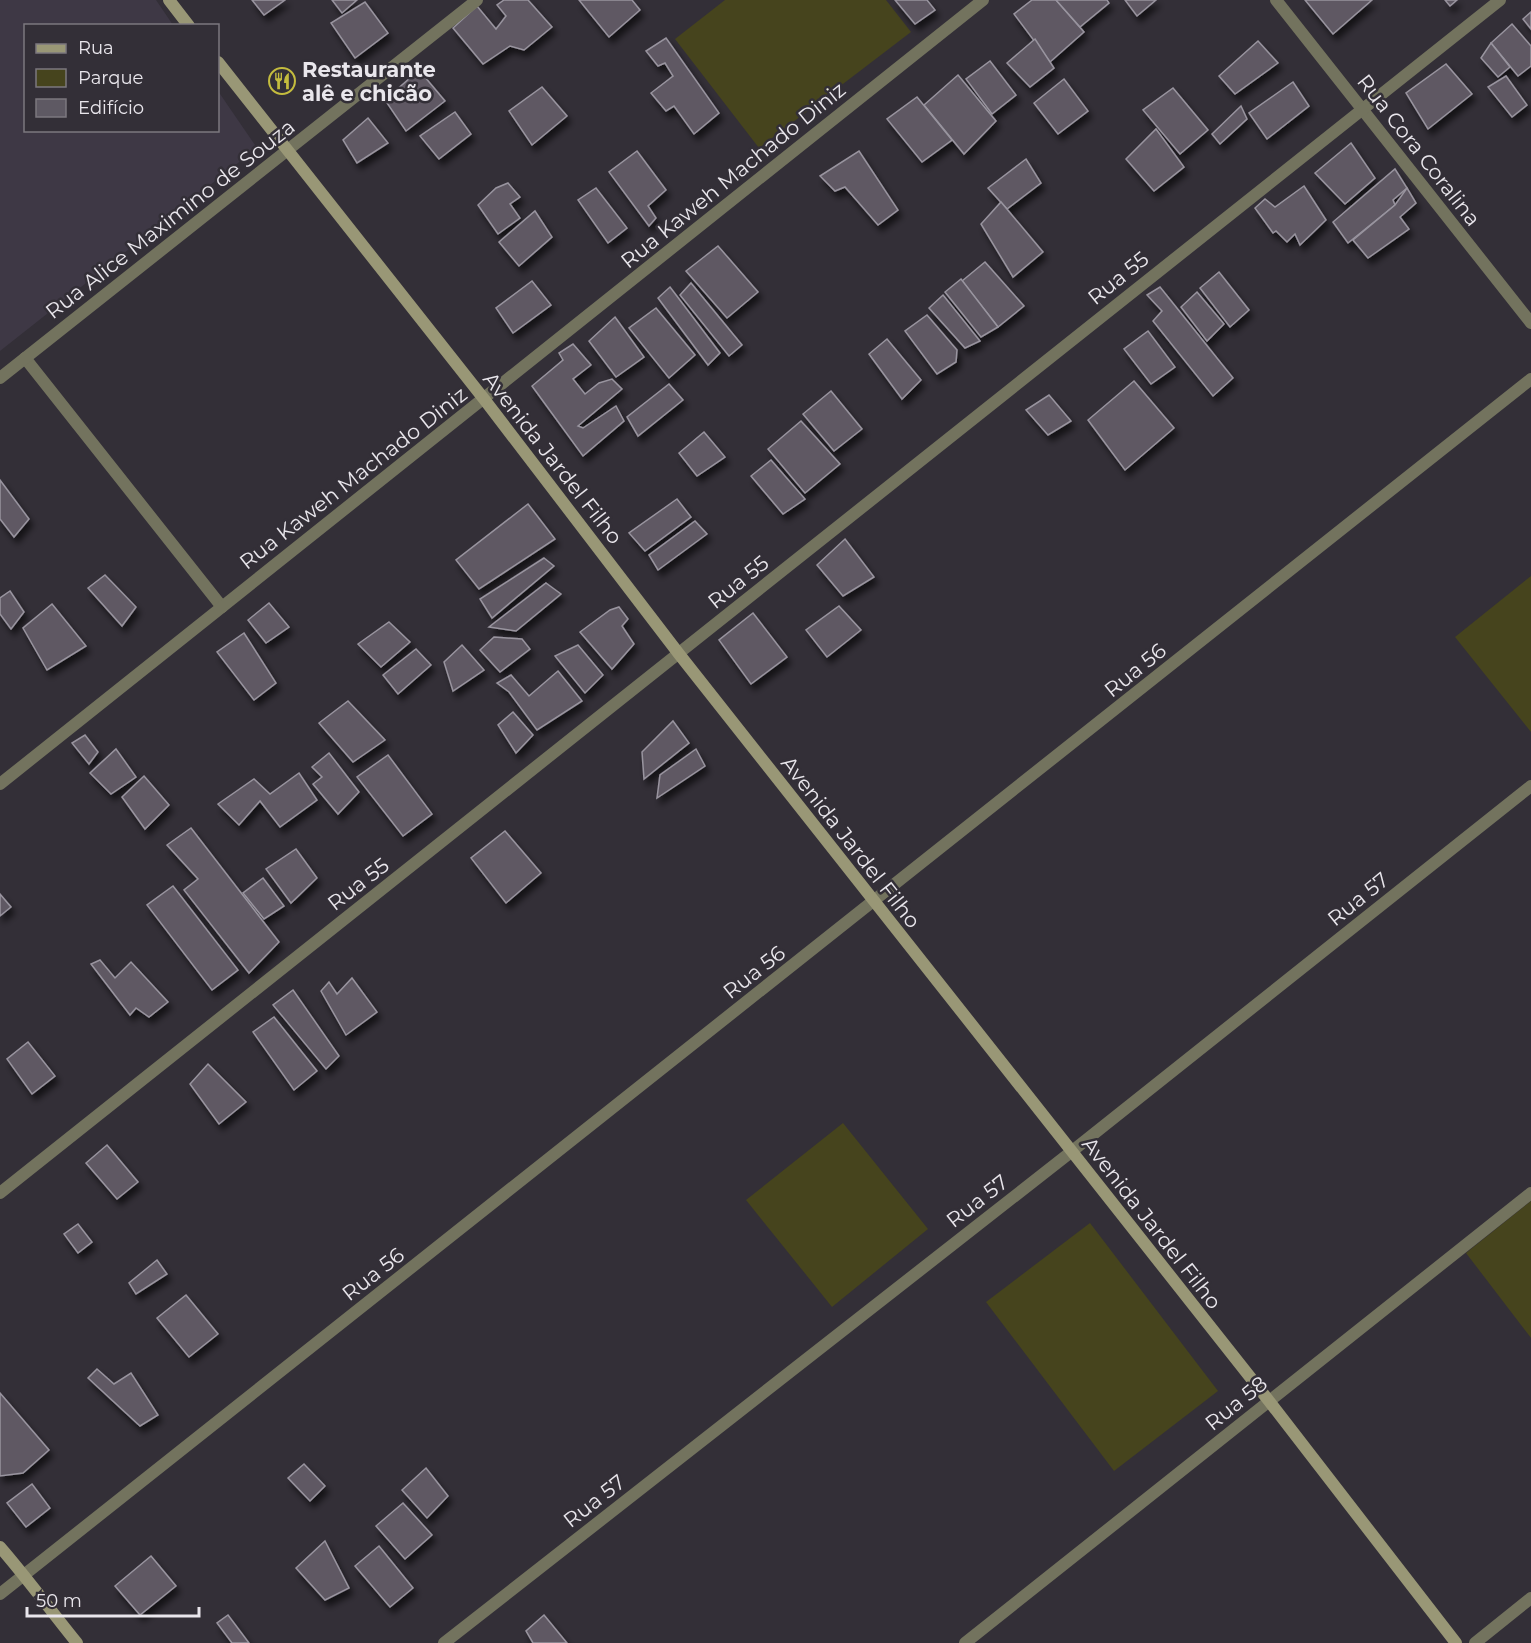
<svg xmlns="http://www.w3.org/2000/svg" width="1531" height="1643" viewBox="0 0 1531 1643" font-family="Montserrat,sans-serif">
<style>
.built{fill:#3e3845}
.green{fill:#46441d}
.building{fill:#5e5963;stroke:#99949f;stroke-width:1.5;filter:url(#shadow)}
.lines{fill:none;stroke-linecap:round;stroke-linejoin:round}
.minor{stroke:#73735e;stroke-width:12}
.secondary{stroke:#999776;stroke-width:12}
.labels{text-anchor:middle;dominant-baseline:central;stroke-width:5;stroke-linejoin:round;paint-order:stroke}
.poi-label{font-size:21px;font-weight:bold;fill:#e9e6ec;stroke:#332f37;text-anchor:start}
.street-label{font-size:21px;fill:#e9e6ec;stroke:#332f37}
</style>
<defs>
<filter id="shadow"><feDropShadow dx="3.5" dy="6" stdDeviation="3" flood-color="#0009"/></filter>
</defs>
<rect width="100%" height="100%" fill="#332f37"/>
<polygon class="built" points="0,0 156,0 173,25 26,26 26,130 218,130 218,91 257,148 0,351"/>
<g class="green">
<polygon points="725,0 886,0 911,32 759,148 675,39"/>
<polygon points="1531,576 1531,732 1455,637"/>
<polygon points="843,1123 928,1229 832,1307 746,1200"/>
<polygon points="1531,1201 1531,1338 1466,1253"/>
<polygon points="1090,1223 1218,1391 1114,1471 986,1302"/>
</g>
<g class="building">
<polygon points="252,0 285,0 264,15"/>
<polygon points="332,0 357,0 342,13"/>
<polygon points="504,0 528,0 552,27 524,50 510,46 483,64 453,28 477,6 496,29 506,16 497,5"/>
<polygon points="579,0 632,0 640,10 609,37"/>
<polygon points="895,0 927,0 935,10 915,24"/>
<polygon points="1032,0 1056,0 1084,32 1050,62 1014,14"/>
<polygon points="1056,0 1107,0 1109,3 1080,27"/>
<polygon points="1125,0 1156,0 1137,16"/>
<polygon points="1305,0 1372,0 1333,34"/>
<polygon points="1445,0 1457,0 1450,6"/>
<polygon points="365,2 388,33 355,58 331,23"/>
<polygon points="1531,12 1531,29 1523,19"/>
<polygon points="1512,24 1531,46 1531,66 1518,76 1491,43"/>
<polygon points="666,38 719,113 694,134 674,106 666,111 651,93 673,76 665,63 658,66 646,51"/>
<polygon points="1035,39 1054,68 1030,87 1007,63"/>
<polygon points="1258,41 1278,63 1235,94 1219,76"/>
<polygon points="1491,43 1510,67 1498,77 1481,58"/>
<polygon points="990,61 1016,95 992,114 966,79"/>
<polygon points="1446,64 1472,94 1428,129 1406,93"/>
<polygon points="419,70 445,101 406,131 385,100"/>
<polygon points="958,75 996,121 964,154 924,105"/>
<polygon points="1506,76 1527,105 1512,117 1488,87"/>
<polygon points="1064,79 1088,111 1058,134 1034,103"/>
<polygon points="1293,82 1309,106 1267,139 1249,113"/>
<polygon points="542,87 567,116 532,145 509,111"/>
<polygon points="1173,88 1208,130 1180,154 1143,110"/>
<polygon points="917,97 952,140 922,162 887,119"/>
<polygon points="1241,106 1247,119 1220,144 1212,134"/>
<polygon points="455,112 471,134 439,159 420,136"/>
<polygon points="368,118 388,143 357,163 343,140"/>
<polygon points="1156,129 1184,167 1154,191 1126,159"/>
<polygon points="1351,143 1375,178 1345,204 1315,173"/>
<polygon points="637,151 666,190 648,206 656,218 649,226 609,172"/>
<polygon points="859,151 898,210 878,225 845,187 835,191 820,176"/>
<polygon points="1026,159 1041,183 1007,209 988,188"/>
<polygon points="1395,169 1407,188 1393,200 1395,205 1348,243 1333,222"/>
<polygon points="508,183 520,197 510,204 520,218 498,234 478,205 496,188"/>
<polygon points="1304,186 1326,220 1300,245 1295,234 1287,242 1276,231 1273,233 1255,208 1265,199 1275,207"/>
<polygon points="596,188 627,228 608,243 578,200"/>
<polygon points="1407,188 1416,203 1400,217 1409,229 1368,258 1353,240 1395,205"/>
<polygon points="1001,202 1043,252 1013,277 981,224"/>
<polygon points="535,211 552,237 519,266 499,242"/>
<polygon points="718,246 758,292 727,318 686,271"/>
<polygon points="985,262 1024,306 998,327 962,281"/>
<polygon points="1219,272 1249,310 1230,327 1200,288"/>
<polygon points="961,279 998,327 981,337 945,292"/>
<polygon points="532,281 551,305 513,333 496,308"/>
<polygon points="691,283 742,345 729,356 680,295"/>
<polygon points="670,287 720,353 708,365 658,298"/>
<polygon points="1160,287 1233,378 1213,396 1153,321 1162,311 1147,295"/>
<polygon points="1197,292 1224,324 1207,341 1181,307"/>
<polygon points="943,295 980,341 965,348 929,308"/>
<polygon points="656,308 695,355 669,378 629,328"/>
<polygon points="927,315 957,350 956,362 937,374 905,331"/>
<polygon points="615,317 644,357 616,377 589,341"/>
<polygon points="1148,331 1175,367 1151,384 1124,349"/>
<polygon points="887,339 921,380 902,399 869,354"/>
<polygon points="573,344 591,365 573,379 585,394 599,383 612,379 622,389 578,426 583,428 616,406 624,421 583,456 532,386 563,360 559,353"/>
<polygon points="1134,381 1174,428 1125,470 1088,420"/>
<polygon points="669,384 683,400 638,436 627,417"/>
<polygon points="831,391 862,429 834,451 803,414"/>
<polygon points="1049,395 1071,421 1048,435 1026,410"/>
<polygon points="801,421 840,464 805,493 768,449"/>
<polygon points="704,432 725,457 697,476 679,453"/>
<polygon points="771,460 805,499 783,514 751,476"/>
<polygon points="0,480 29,519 14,537 0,519"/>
<polygon points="677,499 691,517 645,551 629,533"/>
<polygon points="528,504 555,539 479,589 456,560"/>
<polygon points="695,521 707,534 658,570 649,555"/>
<polygon points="845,539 874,577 843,596 817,565"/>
<polygon points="544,558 554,566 492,618 480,599"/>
<polygon points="105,575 136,607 122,626 88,588"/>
<polygon points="546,583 561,594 516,631 489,627"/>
<polygon points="10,591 24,612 11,629 0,614 0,598"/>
<polygon points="269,603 289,627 266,643 248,620"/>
<polygon points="52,604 86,646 47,670 23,628"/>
<polygon points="839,606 861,630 827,657 806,630"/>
<polygon points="619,607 628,619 622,626 634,644 612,669 580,632 610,610"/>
<polygon points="753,613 787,657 751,684 719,640"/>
<polygon points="389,622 410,642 381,667 358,644"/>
<polygon points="244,633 276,683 254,700 217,652"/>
<polygon points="494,637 522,639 530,649 500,672 480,650"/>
<polygon points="462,645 484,670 453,691 444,662"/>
<polygon points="578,645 603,675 585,693 555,656"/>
<polygon points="416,649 431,665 398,694 383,675"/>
<polygon points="558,671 582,701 537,730 509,692 497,683 511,675 529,696"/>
<polygon points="348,701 385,740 353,762 319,723"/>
<polygon points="513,712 533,735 516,753 498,725"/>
<polygon points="673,721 689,743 644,779 642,752"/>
<polygon points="85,735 98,752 89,764 72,743"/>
<polygon points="116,749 136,777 111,794 90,773"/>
<polygon points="696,749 705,766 657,798 660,775"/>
<polygon points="329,753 359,792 338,814 313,784 322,777 312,767"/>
<polygon points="388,755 432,814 403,836 357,777"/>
<polygon points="299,773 317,800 280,827 260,801 239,825 218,804 254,779 270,794"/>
<polygon points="144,776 169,805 145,829 122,797"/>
<polygon points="191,828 279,942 249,973 184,890 198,879 167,845"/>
<polygon points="505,831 541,873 506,903 471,858"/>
<polygon points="296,849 317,878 291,903 266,869"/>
<polygon points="263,878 284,906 264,919 243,893"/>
<polygon points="173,886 238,970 212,990 147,905"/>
<polygon points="0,894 11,907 0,916"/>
<polygon points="100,960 115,978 131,962 168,1002 149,1017 136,1008 130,1015 91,964"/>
<polygon points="352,978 377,1012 346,1035 321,991 329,982 337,994"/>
<polygon points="293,990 339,1056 326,1069 273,1005"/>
<polygon points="274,1017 317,1071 294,1090 253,1032"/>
<polygon points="28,1042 55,1076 32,1094 7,1059"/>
<polygon points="208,1064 246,1102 219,1124 190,1084"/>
<polygon points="107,1145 138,1182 117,1199 86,1163"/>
<polygon points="78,1224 92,1242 78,1253 64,1234"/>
<polygon points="157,1260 167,1274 136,1294 129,1283"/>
<polygon points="186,1295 218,1334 189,1357 157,1318"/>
<polygon points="97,1369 114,1384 131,1373 158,1415 140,1426 88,1378"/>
<polygon points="0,1393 49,1450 23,1473 0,1476"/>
<polygon points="304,1464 325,1486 310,1501 288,1478"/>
<polygon points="426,1468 448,1496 427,1518 402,1490"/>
<polygon points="32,1484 50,1508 26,1527 7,1503"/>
<polygon points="403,1503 432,1535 405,1559 376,1526"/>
<polygon points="325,1541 349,1588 325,1600 296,1568"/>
<polygon points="379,1546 413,1588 390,1607 355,1566"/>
<polygon points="151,1556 176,1586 140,1615 115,1586"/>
<polygon points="228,1615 249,1643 232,1643 217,1623"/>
<polygon points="544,1615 567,1643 533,1643 526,1631"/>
</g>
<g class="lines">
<g class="minor">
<polyline points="1276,0 1531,323"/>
<polyline points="25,358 222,607"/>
<polyline points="0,378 477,0"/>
<polyline points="0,784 983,0"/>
<polyline points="0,1193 1500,0"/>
<polyline points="0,1594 1531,379"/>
<polyline points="444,1643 1071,1152 1531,786"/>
<polyline points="965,1643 1531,1193"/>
<polyline points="1475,1643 1531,1598"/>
</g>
<g class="secondary">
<polyline points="169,0 189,26"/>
<polyline points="218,62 484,399 679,654 1269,1401 1456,1643"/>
<path d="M0 1547C27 1578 51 1611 77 1643"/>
</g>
</g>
<defs>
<symbol id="restaurant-ring" viewBox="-11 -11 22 22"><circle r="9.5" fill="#332f37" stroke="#c4bc3e" stroke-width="1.5"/><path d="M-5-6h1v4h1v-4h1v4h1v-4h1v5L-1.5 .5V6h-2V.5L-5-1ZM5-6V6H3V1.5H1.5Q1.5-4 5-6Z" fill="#c4bc3e"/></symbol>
</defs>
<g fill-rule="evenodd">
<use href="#restaurant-ring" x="267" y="66" width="30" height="30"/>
</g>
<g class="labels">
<g class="poi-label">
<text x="302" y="69">Restaurante<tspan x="302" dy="24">alê e chicão</tspan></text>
</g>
<g class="street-label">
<text transform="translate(1419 150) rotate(52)">Rua Cora Coralina</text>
<text transform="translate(733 175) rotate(-39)">Rua Kaweh Machado Diniz</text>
<text transform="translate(170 219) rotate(-38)">Rua Alice Maximino de Souza</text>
<text transform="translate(1118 278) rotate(-39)">Rua 55</text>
<text transform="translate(553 458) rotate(52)">Avenida Jardel Filho</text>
<text transform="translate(353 478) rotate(-38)">Rua Kaweh Machado Diniz</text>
<text transform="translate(738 582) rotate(-39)">Rua 55</text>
<text transform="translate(1135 670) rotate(-39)">Rua 56</text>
<text transform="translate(851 842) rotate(52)">Avenida Jardel Filho</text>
<text transform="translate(358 884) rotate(-38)">Rua 55</text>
<text transform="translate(1358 899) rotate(-39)">Rua 57</text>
<text transform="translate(754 972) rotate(-38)">Rua 56</text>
<text transform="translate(977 1201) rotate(-38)">Rua 57</text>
<text transform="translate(1152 1223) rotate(52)">Avenida Jardel Filho</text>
<text transform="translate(373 1274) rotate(-38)">Rua 56</text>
<text transform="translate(1236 1403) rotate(-39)">Rua 58</text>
<text transform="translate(594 1501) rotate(-38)">Rua 57</text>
</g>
</g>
<rect x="24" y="24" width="195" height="108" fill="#332f37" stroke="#7c787f" stroke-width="1.5"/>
<rect x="36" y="44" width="30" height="9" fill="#999776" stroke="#7c787f" stroke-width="1.5"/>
<text x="78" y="54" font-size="18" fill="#e9e6ec">Rua</text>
<rect x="36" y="69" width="30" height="18" fill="#46441d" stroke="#7c787f" stroke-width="1.5"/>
<text x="78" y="84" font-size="18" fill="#e9e6ec">Parque</text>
<rect x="36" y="99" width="30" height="18" fill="#5e5963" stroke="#7c787f" stroke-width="1.5"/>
<text x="78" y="114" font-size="18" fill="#e9e6ec">Edifício</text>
<path d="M27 1607v9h172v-9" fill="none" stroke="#e9e6ec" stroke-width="3"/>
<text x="36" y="1607" font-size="18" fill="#e9e6ec" stroke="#332f37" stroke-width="4.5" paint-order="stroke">50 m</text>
</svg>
